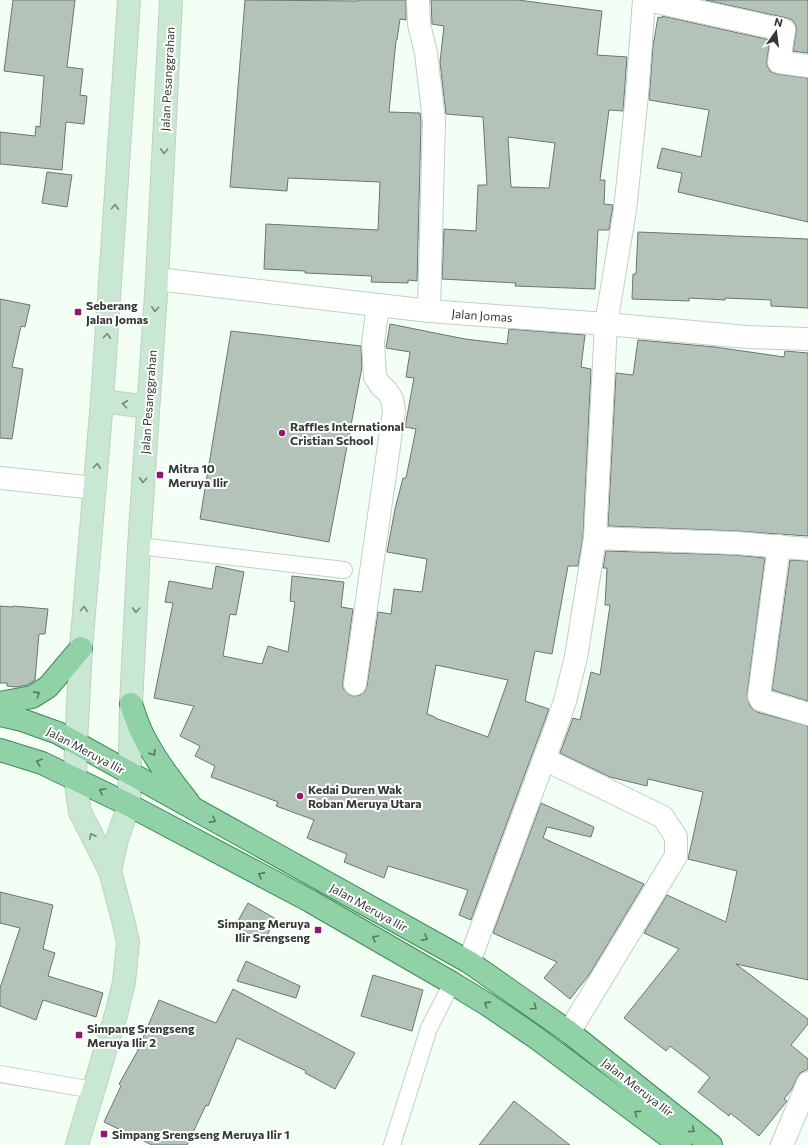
<svg xmlns="http://www.w3.org/2000/svg" width="808" height="1145" viewBox="0 0 808 1145" font-family="Commissioner,sans-serif">
<style>
.building{fill:#b4c3b7;stroke:#6a776d;fill-rule:evenodd}
.lines{fill:none;stroke-linecap:round;stroke-linejoin:round}
.service-casing{stroke:#c1cfc4;stroke-width:18}
.minor-casing{stroke:#c1cfc4;stroke-width:24}
.secondary-casing{stroke:#c1cfc4;stroke-width:24}
.primary-casing{stroke:#3f8858;stroke-width:24}
.service{stroke:#fff;stroke-width:16}
.minor{stroke:#fff;stroke-width:22}
.secondary{stroke:#c8e8d3;stroke-width:22}
.primary{stroke:#90d1a6;stroke-width:22}
.oneway{stroke:#76887c}
.oneway2{stroke:#587662}
.poi-dot{fill:#941873;stroke:#fff;stroke-width:1.5}
.labels{text-anchor:middle;dominant-baseline:central;stroke-width:4;stroke-linejoin:round;paint-order:stroke}
.street-label{font-size:12px;fill:#333935;stroke:#fff}
.poi-label{font-size:12px;font-weight:bold;fill:#333935;stroke:#fff;text-anchor:start}
</style>
<rect width="100%" height="100%" fill="#f3fff5"/>
<g class="building">
<polygon points="13,0 75,0 67,67 83,69 80,95 87,96 84,124 66,122 62,170 0,164 0,132 35,136 36,126 40,127 44,76 4,71"/>
<polygon points="245,0 359,1 359,0 406,0 406,20 400,19 397,40 396,40 389,112 420,113 421,122 417,281 408,280 408,283 371,282 372,276 305,273 305,271 264,269 266,224 378,230 380,182 288,178 287,191 230,187"/>
<path d="M431 0H518L602 11 597 55 627 57 623 111 609 110 600 180H605L604 204 613 205 609 230H598L595 289 515 286 516 283 442 279 444 229 476 231 478 185H487L483 117 446 114 440 62 444 26 432 24ZM508 137 555 143 549 188 511 187Z"/>
<polygon points="705,0 808,0 808,53 793,51 796,32 796,25 792,20 787,18"/>
<polygon points="662,16 770,40 767,60 767,66 771,72 777,74 808,78 808,222 678,192 682,173 657,168 662,148 701,157 709,110 649,100 653,46 658,17 662,18"/>
<polygon points="47,172 72,175 67,207 42,203"/>
<polygon points="638,232 808,239 808,308 771,306 771,300 725,298 725,300 689,298 689,301 632,299 633,274 636,274"/>
<polygon points="0,299 30,305 25,327 21,326 12,367 23,369 12,439 0,438"/>
<path d="M390 324 465 339 507 344 509 329 585 335 581 367 591 369 583 537 578 566H568L552 654 535 651 525 701 549 709 471 920 459 915 468 890 388 866 384 878 344 862 347 854 307 838 314 820 276 806 278 802 211 777 215 766 195 756 200 746 180 736 194 706 154 698 173 603 165 602 169 581 212 589 216 566 244 572 236 615 230 614 223 656 262 664 268 646 288 652 295 602 290 601 292 576 344 582 341 607 353 609 343 682V688L348 694 354 696 360 695 365 691 367 686 378 612 391 614 394 589 422 592 427 559 387 552 395 509 403 478H406L416 429 405 427 414 378 406 377 410 352 386 348ZM436 665 508 680 488 737 435 718V717L427 714Z"/>
<polygon points="231,331 361,346 362,367 329,542 200,519"/>
<polygon points="638,340 715,347 784,357 785,351 808,353 808,536 736,531 608,526 616,373 633,375"/>
<polygon points="606,551 735,555 765,558 747,695 750,706 757,712 808,726 808,980 736,964 808,1019 808,1024 791,1045 808,1059 808,1069 800,1073 797,1078 792,1089 784,1099 787,1101 759,1136 730,1113 729,1116 698,1092 710,1077 670,1046 666,1051 624,1018 679,949 644,933 667,895 726,922 737,871 688,859 703,792 648,779 647,786 610,777 560,753 573,718 580,720 591,672 600,675 610,605 605,605 607,568 603,568"/>
<polygon points="790,560 808,561 808,701 772,690"/>
<polygon points="0,606 13,607 13,606 48,609 45,634 39,634 35,680 27,685 16,687 7,686 7,683 0,683"/>
<polygon points="541,803 594,827 591,837 547,827 543,838 644,884 589,975 570,999 544,978 557,962 493,933"/>
<polygon points="0,892 53,905 43,949 55,953 48,976 103,993 96,1017 43,1000 36,1020 0,1006 0,988 20,928 0,923"/>
<polygon points="248,903 276,919 262,944 234,928"/>
<polygon points="246,961 300,986 296,998 237,981"/>
<polygon points="373,975 423,990 412,1031 361,1016"/>
<polygon points="233,989 355,1053 335,1089 305,1073 306,1071 237,1038 208,1106 206,1105 187,1145 152,1145 104,1122 121,1086 119,1084 137,1052 159,1000 216,1023"/>
<polygon points="514,1101 570,1145 479,1145"/>
</g>
<g class="lines">
<defs>
<g id="service">
<polyline points="139,546 344,570"/>
<polyline points="0,1074 94,1090"/>
<polyline points="392,1145 429,1028 452,983"/>
</g>
<g id="minor">
<polyline points="418,0 419,24 426,53 434,121 429,311"/>
<polyline points="647,0 784,30 779,62 808,66"/>
<polyline points="157,279 429,311 606,324 747,337 808,339"/>
<polyline points="0,478 95,488"/>
<polyline points="595,538 736,543 808,549"/>
<polyline points="779,546 759,696 761,700 808,714"/>
<polyline points="355,684 394,411 392,399 387,391 381,386 375,377 373,343 378,305"/>
<polyline points="544,759 663,817 676,837 676,856 569,1032"/>
<polyline points="469,962 556,727 565,701 576,657 595,538 606,324 625,210 637,95 644,0"/>
<polyline points="782,1145 808,1083"/>
</g>
<g id="secondary">
<polyline points="102,401 148,407"/>
<polyline points="110,871 117,839 129,805 131,704 139,546 157,279 171,0"/>
<polyline points="77,1145 117,1011 124,982 128,942 123,920 110,871 80,812 75,778 76,743 81,648 102,401 129,0"/>
</g>
<g id="primary">
<polyline points="0,703 32,697 48,687 81,648"/>
<path d="M131 704C134 713 137 722 141 731 153 757 171 780 189 803"/>
<polyline points="0,715 22,720 58,733 469,962 569,1032 711,1145"/>
<polyline points="0,750 42,763 129,805 310,901 452,983 488,1005 535,1037 680,1145"/>
</g>
</defs>
<use href="#service" class="service-casing"/>
<use href="#minor" class="minor-casing"/>
<use href="#secondary" class="secondary-casing"/>
<use href="#primary" class="primary-casing"/>
<use href="#service" class="service"/>
<use href="#minor" class="minor"/>
<use href="#secondary" class="secondary"/>
<use href="#primary" class="primary"/>
</g>
<defs><path id="oneway-chevron" d="M-2-3.5L2.5 0L-2 3.5" fill="none" stroke-width="1.6" stroke-linecap="round" stroke-linejoin="round"/></defs>
<g class="oneway">
<use href="#oneway-chevron" transform="translate(164 151) rotate(93)"/>
<use href="#oneway-chevron" transform="translate(115 207) rotate(-86)"/>
<use href="#oneway-chevron" transform="translate(155 309) rotate(94)"/>
<use href="#oneway-chevron" transform="translate(107 336) rotate(-86)"/>
<use href="#oneway-chevron" transform="translate(125 404) rotate(-173)"/>
<use href="#oneway-chevron" transform="translate(97 466) rotate(-85)"/>
<use href="#oneway-chevron" transform="translate(143 480) rotate(93)"/>
<use href="#oneway-chevron" transform="translate(84 609) rotate(-85)"/>
<use href="#oneway-chevron" transform="translate(136 610) rotate(93)"/>
<use href="#oneway-chevron" transform="translate(92 836) rotate(-116)"/>
</g>
<g class="oneway2">
<use href="#oneway-chevron" transform="translate(37 694) rotate(-33)"/>
<use href="#oneway-chevron" transform="translate(153 753) rotate(58)"/>
<use href="#oneway-chevron" transform="translate(39 762) rotate(-161)"/>
<use href="#oneway-chevron" transform="translate(102 791) rotate(-153)"/>
<use href="#oneway-chevron" transform="translate(213 820) rotate(29)"/>
<use href="#oneway-chevron" transform="translate(261 875) rotate(-152)"/>
<use href="#oneway-chevron" transform="translate(375 938) rotate(-150)"/>
<use href="#oneway-chevron" transform="translate(425 938) rotate(29)"/>
<use href="#oneway-chevron" transform="translate(487 1004) rotate(-147)"/>
<use href="#oneway-chevron" transform="translate(534 1007) rotate(35)"/>
<use href="#oneway-chevron" transform="translate(637 1113) rotate(-143)"/>
<use href="#oneway-chevron" transform="translate(692 1130) rotate(38)"/>
</g>
<g class="poi-dot">
<rect x="74" y="308" width="8" height="8" rx="2"/>
<circle cx="282" cy="433" r="4"/>
<rect x="156" y="471" width="8" height="8" rx="2"/>
<circle cx="300" cy="796" r="4"/>
<rect x="314" y="926" width="8" height="8" rx="2"/>
<rect x="75" y="1031" width="8" height="8" rx="2"/>
<rect x="100" y="1130" width="8" height="8" rx="2"/>
</g>
<g class="labels">
<g class="street-label">
<text transform="translate(167 79) rotate(-87)">Jalan Pesanggrahan</text>
<text transform="translate(482 315) rotate(4)">Jalan Jomas</text>
<text transform="translate(148 402) rotate(-86)">Jalan Pesanggrahan</text>
<text transform="translate(86 750) rotate(28)">Jalan Meruya Ilir</text>
<text transform="translate(369 907) rotate(29)">Jalan Meruya Ilir</text>
<text transform="translate(638 1087) rotate(38)">Jalan Meruya Ilir</text>
</g>
<g class="poi-label">
<text x="86" y="305">Seberang<tspan x="86" dy="14">Jalan Jomas</tspan></text>
<text x="290" y="426">Raffles International<tspan x="290" dy="14">Cristian School</tspan></text>
<text x="168" y="468">Mitra 10<tspan x="168" dy="14">Meruya Ilir</tspan></text>
<text x="308" y="789">Kedai Duren Wak<tspan x="308" dy="14">Roban Meruya Utara</tspan></text>
<text x="310" y="923" text-anchor="end">Simpang Meruya<tspan x="310" dy="14">Ilir Srengseng</tspan></text>
<text x="87" y="1028">Simpang Srengseng<tspan x="87" dy="14">Meruya Ilir 2</tspan></text>
<text x="112" y="1134">Simpang Srengseng Meruya Ilir 1</text>
</g>
</g>
<g transform="translate(776 32) rotate(14)" stroke="#ffffff" stroke-width="3" paint-order="stroke">
<path d="M0-3L7 15L0 10L-7 15Z" fill="#333935"/>
<text y="-6" font-size="11" font-weight="bold" text-anchor="middle" fill="#333935">N</text>
</g>
</svg>
